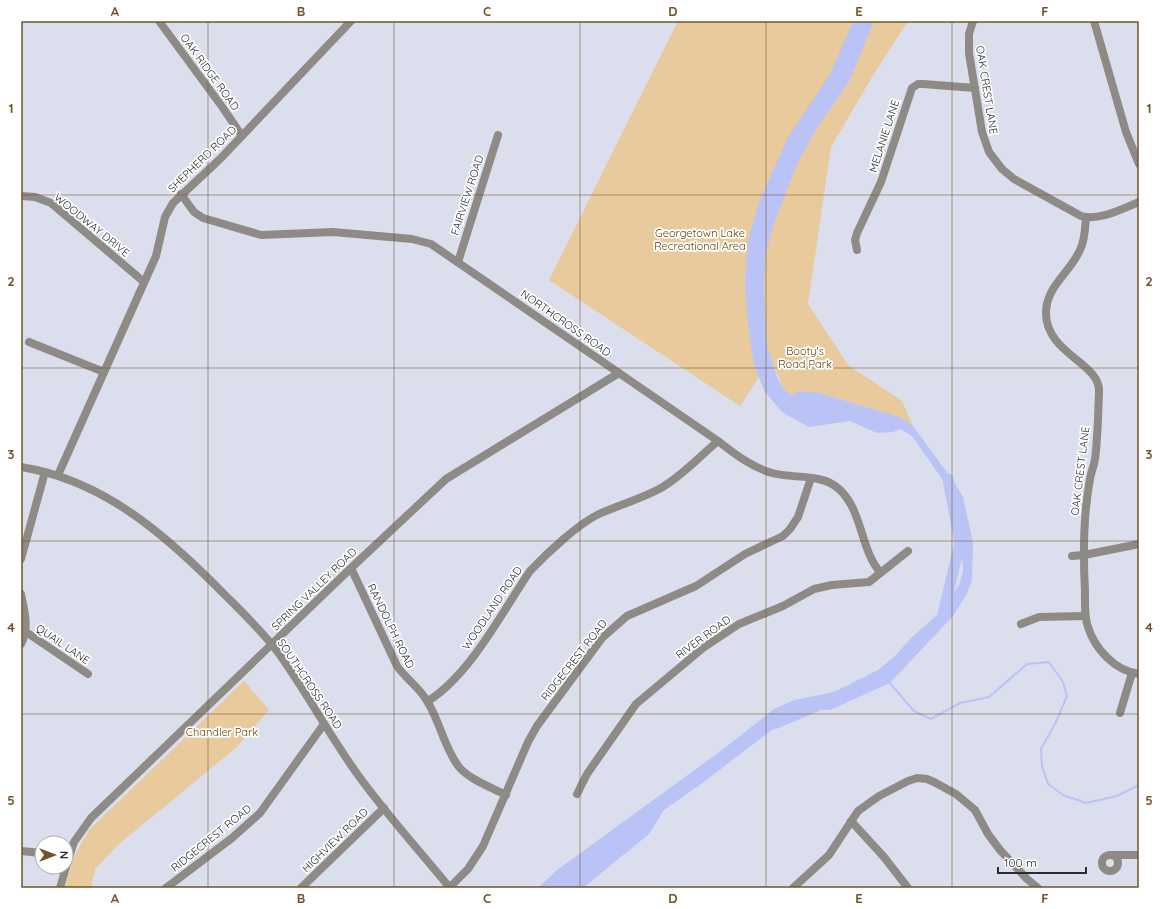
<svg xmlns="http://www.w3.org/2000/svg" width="1160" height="909" viewBox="0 0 1160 909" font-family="Quicksand,sans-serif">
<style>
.green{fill:#e8ca9d}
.water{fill:#bac3f6}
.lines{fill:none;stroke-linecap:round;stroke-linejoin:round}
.stream{stroke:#bac3f6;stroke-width:2}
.river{stroke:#bac3f6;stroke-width:11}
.minor{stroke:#8e8a85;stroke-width:8}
.grid{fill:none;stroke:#715528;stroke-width:1;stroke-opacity:0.55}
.labels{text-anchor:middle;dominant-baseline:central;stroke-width:3.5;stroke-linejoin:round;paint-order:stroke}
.street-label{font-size:11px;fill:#2b2c31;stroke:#fff}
.park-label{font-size:11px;fill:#624305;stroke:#fff}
.neatline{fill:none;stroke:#715528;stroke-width:1.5}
.grid-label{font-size:13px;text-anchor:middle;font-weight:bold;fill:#715528}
</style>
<rect width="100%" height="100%" fill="#dbdeec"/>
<g class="green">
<polygon points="678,21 908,21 872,77 831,147 808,304 848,365 902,401 913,426 900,417 819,393 791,395 783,388 771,359 740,406 549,280"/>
<polygon points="244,681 269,710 237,747 119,844 95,869 91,888 65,888 73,858 90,829"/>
</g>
<polygon class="water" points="853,21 874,21 849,82 817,128 797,164 773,226 766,254 764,285 767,345 777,377 783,388 791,395 799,391 819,393 900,417 913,426 954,482 963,497 973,543 972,580 966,595 953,616 890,683 830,710 814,710 794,713 701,784 664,810 649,834 583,888 538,888 557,870 722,750 774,709 794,700 834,692 878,670 896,655 911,638 938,614 959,585 963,571 961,527 955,499 944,482 912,436 900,429 893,432 877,433 850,421 809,427 782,412 765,392 754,365 748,325 745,285 748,240 759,202 787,139 830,74"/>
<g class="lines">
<polyline class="stream" points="888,681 914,711 931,719 960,703 989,697 1027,664 1049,662 1063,682 1067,696 1056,722 1041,749 1042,766 1048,784 1063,795 1086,803 1117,796 1139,785"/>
<g class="river">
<polyline points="942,618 960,543 948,479"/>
<polyline points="774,724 817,706"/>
</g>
<g class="minor">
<polyline points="159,21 223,108 242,136"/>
<path d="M973 21 969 34V53L982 132 989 152 1002 169 1014 179 1081 216C1100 221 1121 209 1139 202"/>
<polyline points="1094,21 1126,132 1139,164"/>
<path d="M181 194 194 212 203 218 261 235 333 232 412 239 431 244 718 441C735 454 751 467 772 473 793 479 822 473 839 489 863 511 860 549 880 572"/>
<polyline points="21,196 35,197 51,203 144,282"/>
<path d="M1086 217C1085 229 1085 240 1080 250 1070 273 1046 286 1046 313 1046 354 1101 363 1099 392 1098 414 1098 437 1095 459 1094 466 1091 472 1090 479 1083 516 1083 554 1085 591 1085 603 1084 616 1088 627 1095 649 1115 671 1139 674"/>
<polyline points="857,250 855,240 857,233 881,182 912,88 918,84 923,84 975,88"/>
<polyline points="458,262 498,135"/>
<polyline points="29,342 104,372"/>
<path d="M21 467C104 480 167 536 224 594 242 612 261 630 277 651 306 691 329 735 358 775 386 814 419 850 450 888"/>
<polyline points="58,475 156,256 165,217 173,203 220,159 351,21"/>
<polyline points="1072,556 1084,555 1139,544"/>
<polyline points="21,559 45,472"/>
<path d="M351 568 397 666C406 679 419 687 427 701 440 721 444 748 459 767 470 780 491 787 506 795"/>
<path d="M21 594C24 610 30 628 21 644"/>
<polyline points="1021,624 1039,617 1085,616"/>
<polyline points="26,632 88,674"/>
<path d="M428 701C470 675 502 612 530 571 546 554 578 524 599 514 619 505 641 499 661 488 682 476 699 457 718 441"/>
<polyline points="1120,713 1132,673"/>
<polyline points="577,794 587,774 636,704 703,648 739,624 783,606 814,589 832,585 869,582 908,551"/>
<polyline points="851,821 884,857 908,888"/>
<polyline points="21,851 42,853"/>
<circle cx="1110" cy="863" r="8"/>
<polyline points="1112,855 1139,855"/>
<polyline points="66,866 74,842 91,818 351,568 446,479 619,373"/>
<polyline points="60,888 66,867"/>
<polyline points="166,888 232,838 260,813 324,724"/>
<polyline points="301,888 384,808"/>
<polyline points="449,888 468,869 483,846 528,742 537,726 602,638 627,616 696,586 745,554 783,536 790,529 798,517 811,478"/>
<polyline points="793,888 829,855 858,811 879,796 908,781 917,778 927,779 934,782 956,794 975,810 988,834 1000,850 1027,879 1038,888"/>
</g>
</g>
<path class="grid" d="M208 21V888M394 21V888M580 21V888M766 21V888M952 21V888M21 195H1139M21 368H1139M21 541H1139M21 714H1139"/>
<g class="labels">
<g class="street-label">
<text transform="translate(210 72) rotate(54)">OAK RIDGE ROAD</text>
<text transform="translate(987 90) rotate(81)">OAK CREST LANE</text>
<text transform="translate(884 136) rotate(-72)">MELANIE LANE</text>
<text transform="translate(202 159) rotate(-44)">SHEPHERD ROAD</text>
<text transform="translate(467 195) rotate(-72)">FAIRVIEW ROAD</text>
<text transform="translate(92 225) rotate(39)">WOODWAY DRIVE</text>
<text transform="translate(566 323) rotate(35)">NORTHCROSS ROAD</text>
<text transform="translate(1080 471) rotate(-83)">OAK CREST LANE</text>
<text transform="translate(314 589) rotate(-44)">SPRING VALLEY ROAD</text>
<text transform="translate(492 608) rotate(-56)">WOODLAND ROAD</text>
<text transform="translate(391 626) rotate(64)">RANDOLPH ROAD</text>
<text transform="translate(703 637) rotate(-36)">RIVER ROAD</text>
<text transform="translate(63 644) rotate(34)">QUAIL LANE</text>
<text transform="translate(574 660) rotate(-52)">RIDGECREST ROAD</text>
<text transform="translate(310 684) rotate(56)">SOUTHCROSS ROAD</text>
<text transform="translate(211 838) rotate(-39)">RIDGECREST ROAD</text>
<text transform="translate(335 840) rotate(-44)">HIGHVIEW ROAD</text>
</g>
<g class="park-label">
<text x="700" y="233">Georgetown Lake<tspan x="700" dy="13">Recreational Area</tspan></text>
<text x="805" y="351">Booty's<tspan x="805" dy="13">Road Park</tspan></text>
<text x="222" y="732">Chandler Park</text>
</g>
</g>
<rect width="1160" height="909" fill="none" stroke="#ffffff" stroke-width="44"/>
<g transform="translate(54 855) rotate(90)"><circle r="19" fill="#ffffff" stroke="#aaabad"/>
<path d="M0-3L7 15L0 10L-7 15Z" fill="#715528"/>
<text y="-6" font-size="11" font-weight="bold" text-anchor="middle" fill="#2b2c31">N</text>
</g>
<path d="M998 867v6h88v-6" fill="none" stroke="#2b2c31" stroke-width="2"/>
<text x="1004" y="867" font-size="12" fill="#2b2c31" stroke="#ffffff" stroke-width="3" paint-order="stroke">100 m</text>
<rect x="22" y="22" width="1116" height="865" class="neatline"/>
<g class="grid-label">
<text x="115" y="16">A</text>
<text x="301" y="16">B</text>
<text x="487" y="16">C</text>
<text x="673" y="16">D</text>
<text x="859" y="16">E</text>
<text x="1045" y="16">F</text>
<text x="11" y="113">1</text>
<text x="1149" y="113">1</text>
<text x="11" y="286">2</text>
<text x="1149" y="286">2</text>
<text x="11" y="459">3</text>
<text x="1149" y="459">3</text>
<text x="11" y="632">4</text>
<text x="1149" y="632">4</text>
<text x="11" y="805">5</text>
<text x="1149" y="805">5</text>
<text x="115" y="903">A</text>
<text x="301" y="903">B</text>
<text x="487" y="903">C</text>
<text x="673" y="903">D</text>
<text x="859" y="903">E</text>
<text x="1045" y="903">F</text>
</g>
</svg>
